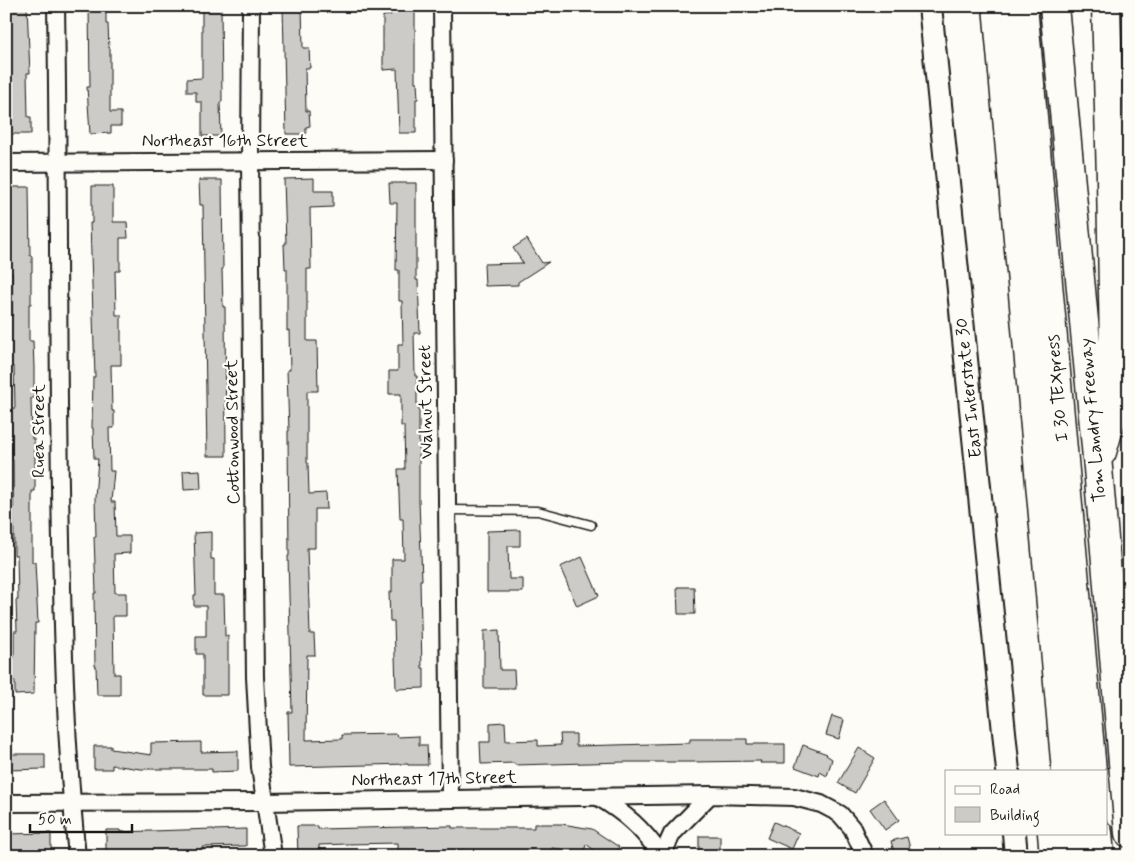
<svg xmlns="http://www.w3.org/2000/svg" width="1135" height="862" viewBox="0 0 1135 862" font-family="Mynerve,sans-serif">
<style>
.building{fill:#cccbc8;stroke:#1c1c1c}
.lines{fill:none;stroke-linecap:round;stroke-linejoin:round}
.lane-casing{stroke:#1c1c1c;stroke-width:11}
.street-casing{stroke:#1c1c1c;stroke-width:20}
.secondary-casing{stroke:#1c1c1c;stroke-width:26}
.highway-casing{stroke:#1c1c1c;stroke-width:31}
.lane{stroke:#fdfcf7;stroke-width:8}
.street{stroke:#fdfcf7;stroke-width:16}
.secondary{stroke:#fdfcf7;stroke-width:22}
.highway{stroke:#fdfcf7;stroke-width:28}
.labels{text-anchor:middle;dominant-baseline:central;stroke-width:4.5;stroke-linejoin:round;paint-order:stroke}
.street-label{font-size:18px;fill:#1c1c1c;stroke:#fdfcf7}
</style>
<rect width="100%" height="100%" fill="#fdfcf7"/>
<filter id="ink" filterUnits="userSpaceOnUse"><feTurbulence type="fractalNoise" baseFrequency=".02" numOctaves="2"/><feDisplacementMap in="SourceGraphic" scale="10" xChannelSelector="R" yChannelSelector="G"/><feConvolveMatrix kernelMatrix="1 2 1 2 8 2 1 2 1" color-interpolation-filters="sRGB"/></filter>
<g filter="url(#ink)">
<g class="building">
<polygon points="6,6 27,6 30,73 27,73 28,117 31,117 31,134 6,134 6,123 8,123 7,84 9,84 9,42 6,42"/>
<polygon points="89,6 106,6 106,24 108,24 109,48 110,48 110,112 121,112 121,126 111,126 111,133 90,134 87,87 90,87"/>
<polygon points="202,6 221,6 222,102 220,102 221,136 202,136 202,102 196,102 196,92 187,92 187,79 202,78"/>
<polygon points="283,6 302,6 303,48 309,48 310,68 305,68 306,111 309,111 310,126 306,127 306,134 286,134"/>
<polygon points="390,6 415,6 415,82 417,82 418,99 416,99 416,133 399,133 397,69 383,70 383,16 391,15"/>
<polygon points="314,178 314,191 333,191 333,207 310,208 311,269 307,269 307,341 317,341 318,391 307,391 307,463 308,463 309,494 326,493 327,509 315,509 315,548 307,548 310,634 314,634 315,655 307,655 306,740 342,739 342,735 397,734 398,737 419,736 419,745 427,745 428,765 408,765 408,764 289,767 288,712 292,712 288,556 289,556 288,431 289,431 287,370 290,370 289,330 287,331 287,269 285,269 284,244 286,244 284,179"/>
<polygon points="199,180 222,180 223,269 222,269 223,307 225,307 226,456 207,456 203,205 200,205"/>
<polygon points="389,183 416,183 416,280 418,280 420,333 414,333 415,376 417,376 417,404 419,404 419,501 422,580 420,580 422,668 424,668 424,688 396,689 394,621 390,621 389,592 392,592 392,559 404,559 403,519 400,519 398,469 405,469 404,426 401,426 401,394 389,394 389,371 398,371 398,344 403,344 402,301 399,301 399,270 396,270 397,203 390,203"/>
<polygon points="92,186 113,186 113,222 127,222 128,238 120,238 120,271 115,271 116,315 121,315 121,365 111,365 112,411 114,411 114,428 109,428 110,471 114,471 111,502 115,502 116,536 130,536 130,553 114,554 115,593 126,593 126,616 113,616 114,674 120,674 120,695 97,695 96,666 95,666 94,593 96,593 94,537 96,537 95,498 98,459 94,459 93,428 92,428 93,377 95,377 90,223 92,223"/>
<polygon points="6,187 29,187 30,256 32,256 32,272 31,272 31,304 29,304 29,341 33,341 34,367 34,398 31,398 32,439 34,439 35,459 35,491 32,491 32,562 35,562 38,623 35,623 34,694 15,695 15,681 6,681 6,658 14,658 14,631 17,631 16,600 18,600 17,555 14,555 13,460 12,460 11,440 11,408 15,408 14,367 6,367 6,316 12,316 12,273 6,273"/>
<polygon points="527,239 542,263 549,262 518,282 518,285 485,286 484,264 523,263 513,248"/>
<polygon points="200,470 201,489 184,490 183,471"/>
<polygon points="520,530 520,546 508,546 509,579 523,579 523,592 487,592 487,531"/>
<polygon points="211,532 211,559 214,559 214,595 224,595 225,636 228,636 228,695 203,695 203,654 196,654 196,636 206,636 206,606 194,606 194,595 196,595 194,533"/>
<polygon points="582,557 599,596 577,606 560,567"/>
<polygon points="677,587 694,587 695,614 678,614"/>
<polygon points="499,630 500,670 514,670 515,688 484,688 484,631"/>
<polygon points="832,716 844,720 839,739 826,735"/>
<polygon points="505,722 506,741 538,740 538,746 561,745 560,734 576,734 576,746 690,743 690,739 747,739 747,744 785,744 785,763 760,763 761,761 691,762 624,762 515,765 514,763 481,764 480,742 490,742 490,723"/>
<polygon points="201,742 201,752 238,751 238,771 212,772 212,769 141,769 112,765 112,769 94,769 94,746 111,746 111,749 151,755 151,743"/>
<polygon points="803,745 827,754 826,755 832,759 827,776 820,772 819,776 795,767"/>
<polygon points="859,748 875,758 855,793 838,783"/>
<polygon points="6,754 45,754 45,769 6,770"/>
<polygon points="884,799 899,820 885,830 870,809"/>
<polygon points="774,822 799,833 792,849 767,838"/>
<polygon points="534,824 562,824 592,829 619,847 613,856 602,856 586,844 584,853 552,848 552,851 521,851 521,856 465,856 465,850 417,851 417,853 398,853 398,843 347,844 319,845 319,856 298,856 297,826 318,826 318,829 452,826 452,828 534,828"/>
<polygon points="214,829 214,830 246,829 246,846 203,847 203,854 106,856 106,830 120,830 120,832"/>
<polygon points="51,833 51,856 6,856 6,834"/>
<rect x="699" y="836" width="21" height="20"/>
<polygon points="907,837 912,856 895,856 891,841"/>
</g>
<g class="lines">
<defs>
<polyline id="lane" points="447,510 538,511 591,525"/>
<g id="street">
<path d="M56 6C59 184 57 362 61 540 63 646 66 751 77 856"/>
<polyline points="251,6 250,161 255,677 260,767 273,856"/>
<polyline points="442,6 450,798"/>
<polyline points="6,163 444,160"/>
<path d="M598 797C626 814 642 828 661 855"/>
<polyline points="6,803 264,802 710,795 794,797 821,804 840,814 852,828 865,856"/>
<polyline points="662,856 672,834 710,795"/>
</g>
<g id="secondary">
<polyline points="930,6 1008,771"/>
<polyline points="1014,833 1016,856"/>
</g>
<g id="highway">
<polyline points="997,6 1066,771"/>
<polyline points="1023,6 1092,771"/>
<polyline points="1054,6 1098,468 1129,833"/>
<polyline points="1102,452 1115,407 1111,178 1106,6"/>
<polyline points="1052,833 1054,856"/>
<polyline points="1072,833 1074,856"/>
<polyline points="1098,833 1100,856"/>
</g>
</defs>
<use href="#lane" class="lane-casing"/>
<use href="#street" class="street-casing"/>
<use href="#secondary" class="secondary-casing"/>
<use href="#highway" class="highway-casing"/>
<use href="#lane" class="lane"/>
<use href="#street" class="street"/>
<use href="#secondary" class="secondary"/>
<use href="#highway" class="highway"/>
</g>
</g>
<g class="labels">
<g class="street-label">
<text x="225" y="141">Northeast 16th Street</text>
<text transform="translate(969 388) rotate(-96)">East Interstate 30</text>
<text transform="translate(1058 388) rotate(-95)">I 30 TEXpress</text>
<text transform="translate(426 402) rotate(-91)">Walnut Street</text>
<text transform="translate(1093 420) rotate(-95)">Tom Landry Freeway</text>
<text transform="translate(39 431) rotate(-90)">Ruea Street</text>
<text transform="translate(233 432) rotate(-91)">Cottonwood Street</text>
<text transform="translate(434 779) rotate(-1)">Northeast 17th Street</text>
</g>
</g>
<rect width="1135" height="862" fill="none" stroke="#fdfcf7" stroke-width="25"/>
<rect x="12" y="12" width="1110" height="837" fill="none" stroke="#1c1c1c" stroke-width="2" filter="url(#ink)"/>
<rect x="945" y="770" width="162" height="65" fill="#fdfcf7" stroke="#a3a29f"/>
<rect x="955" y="786" width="25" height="8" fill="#fdfcf7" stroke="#a3a29f"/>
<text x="990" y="794" font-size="15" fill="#1c1c1c">Road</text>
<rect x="955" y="807" width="25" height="15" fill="#cccbc8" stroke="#a3a29f"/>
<text x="990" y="820" font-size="15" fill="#1c1c1c">Building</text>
<path d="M30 824v8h102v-8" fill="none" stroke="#1c1c1c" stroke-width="2.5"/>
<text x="38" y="824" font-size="15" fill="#1c1c1c" stroke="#fdfcf7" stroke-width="4" paint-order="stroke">50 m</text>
</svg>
